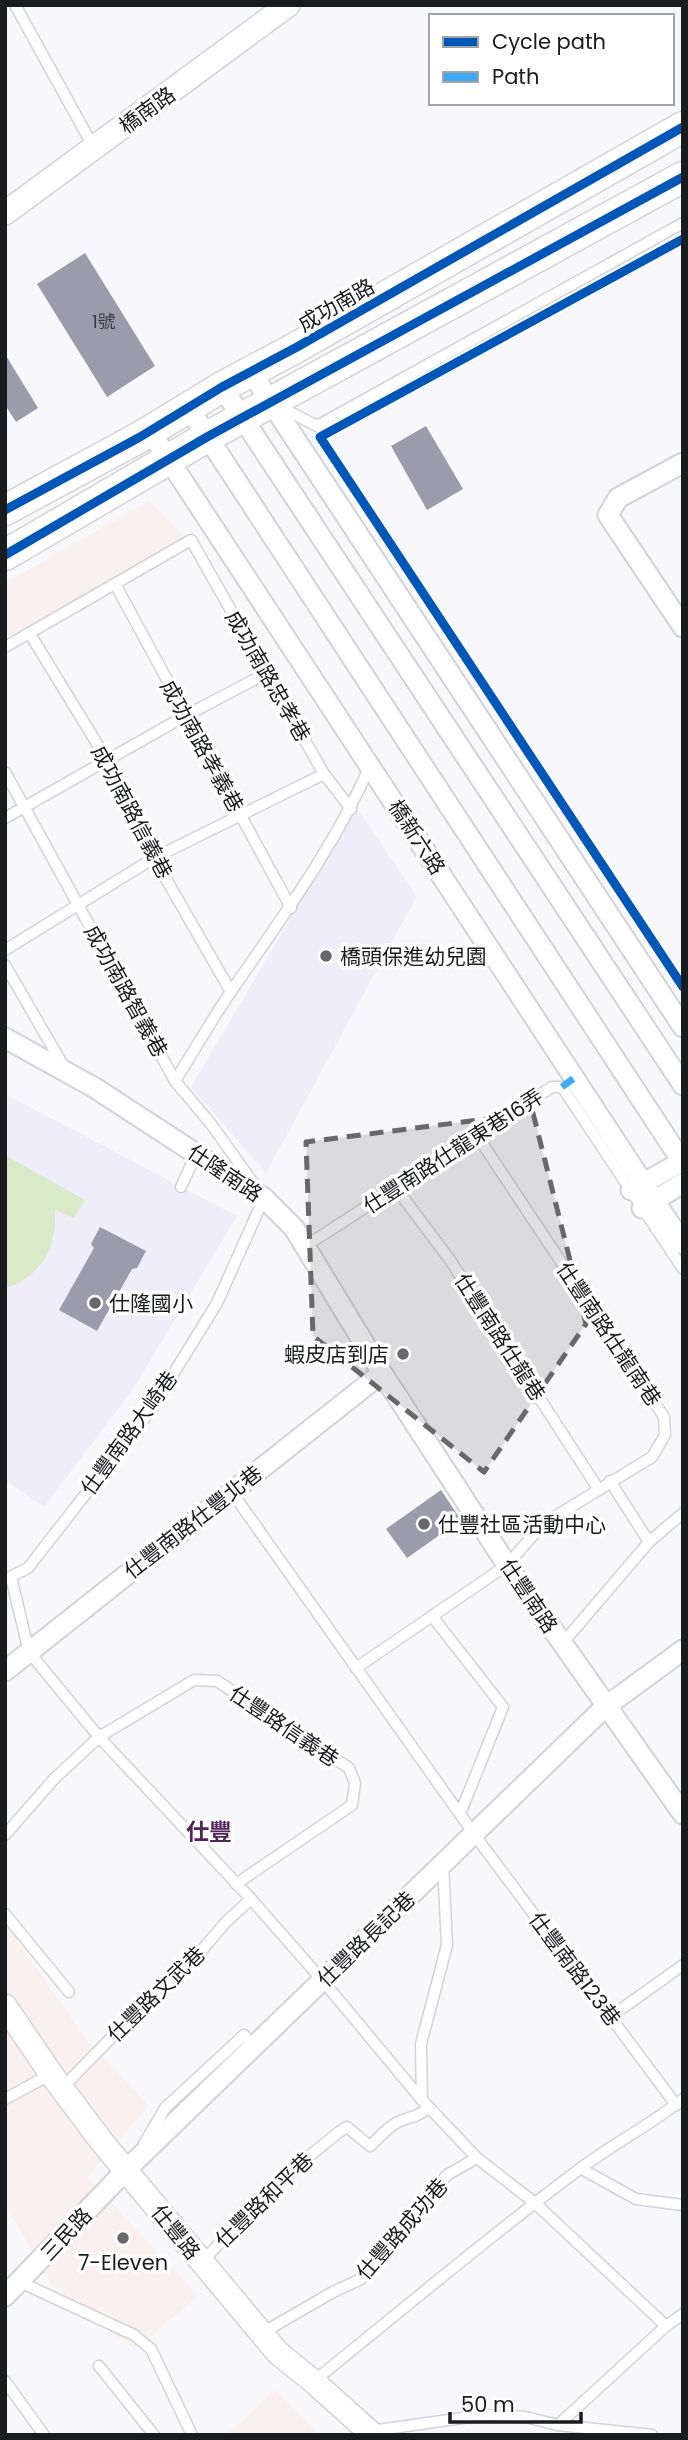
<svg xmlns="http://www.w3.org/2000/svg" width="688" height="2440" viewBox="0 0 688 2440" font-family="Poppins,'Noto Sans TC',sans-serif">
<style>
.commercial{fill:#faf0ed}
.education{fill:#efedf9}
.grass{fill:#d9eac8}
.building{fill:#9a9cab}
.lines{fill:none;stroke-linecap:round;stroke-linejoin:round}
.service-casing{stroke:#d2d3d6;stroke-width:13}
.minor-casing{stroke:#d2d3d6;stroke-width:23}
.tertiary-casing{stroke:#d2d3d6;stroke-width:26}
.primary-casing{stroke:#d2d3d6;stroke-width:33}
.service{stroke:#fefeff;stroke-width:10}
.minor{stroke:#fefeff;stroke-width:19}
.tertiary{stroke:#fefeff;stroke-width:23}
.primary{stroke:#fefeff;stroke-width:30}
.quiet{stroke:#3fa9f5;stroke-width:7;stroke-dasharray:14 7;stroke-linecap:butt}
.cycleway-casing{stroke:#fff;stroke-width:13}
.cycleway{stroke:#0057b8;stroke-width:9}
.marked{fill:#68686c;fill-opacity:0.2;stroke:#68686c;stroke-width:5;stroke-dasharray:14 9;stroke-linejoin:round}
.poi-dot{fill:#68686c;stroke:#fff;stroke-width:2.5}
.labels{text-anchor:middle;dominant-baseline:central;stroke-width:7;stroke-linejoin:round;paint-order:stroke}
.number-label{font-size:18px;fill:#3a3b42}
.street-label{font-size:21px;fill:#1a1b1f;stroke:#fff}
.poi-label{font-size:21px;fill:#1a1b1f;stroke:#fff;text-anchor:start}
.neighbourhood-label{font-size:23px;font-weight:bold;fill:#522559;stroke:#fff}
</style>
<rect width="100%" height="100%" fill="#f8f8fc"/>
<g class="commercial">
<polygon points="150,501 186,539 5,638 5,583"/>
<polygon points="5,1922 85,2038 149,2106 87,2177 198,2296 135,2350 52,2285 5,2204"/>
<polygon points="275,2390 320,2435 226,2435"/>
</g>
<g class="education">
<polygon points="356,807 417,896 266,1173 191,1087"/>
<polygon points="5,1094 237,1216 133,1389 44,1507 5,1480"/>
</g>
<path class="grass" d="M5 1155 85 1200 74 1218 55 1210C56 1236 51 1258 30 1275 22 1281 16 1286 5 1287Z"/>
<g class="building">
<polygon points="85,253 155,366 107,397 37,284"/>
<polygon points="5,354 38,408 16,422 5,405"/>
<polygon points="426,426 463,489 427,510 391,446"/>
<polygon points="100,1227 146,1251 137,1268 132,1269 97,1331 59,1310 94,1248 91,1244"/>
<polygon points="441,1490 461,1520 407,1558 386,1529"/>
</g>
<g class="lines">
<defs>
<g id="service">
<polyline points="15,5 94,148"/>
<polyline points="278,406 317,426 683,223"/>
<polyline points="115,584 291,908"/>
<polyline points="30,634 107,760 154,858 231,992"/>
<polyline points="5,647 191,540 324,774 351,809"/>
<polyline points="5,772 175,1081 211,1124 264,1198 217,1303 151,1410 28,1568 6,1579"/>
<polyline points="5,818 185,716 267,673"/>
<polyline points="5,950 154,858 324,774"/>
<polyline points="5,965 64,1067"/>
<path d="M175 1081C194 1051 212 1019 232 990 283 916 333 849 370 766"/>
<polyline points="181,1187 196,1154"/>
<polyline points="396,1188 450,1260 599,1490"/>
<polyline points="304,1247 552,1087 562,1087 683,1269"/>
<polyline points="610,1481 649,1542"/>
<polyline points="231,1491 474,1834 676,2105"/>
<polyline points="11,1577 29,1652 99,1737 251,1899 323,1981 422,2100 477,2158 535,2203 666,2326"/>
<polyline points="432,1616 503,1707 460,1814"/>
<polyline points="562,1644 649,1542 683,1513"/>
<polyline points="356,1668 507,1565 543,1524 652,1457 665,1435 664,1417 476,1134"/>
<polyline points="5,1835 54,1779 99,1737 194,1680 217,1681 349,1768 355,1783 352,1805 236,1884"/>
<polyline points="5,1914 69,1992"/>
<polyline points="610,2017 683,1965"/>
<polyline points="62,2088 113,2036 180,1976 225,1923 251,1899"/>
<polyline points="5,2099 51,2074"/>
<polyline points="422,2100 421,2044 447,1945 443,1863"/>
<polyline points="144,2144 165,2108 244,2035 254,2047"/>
<polyline points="580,2168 636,2199 683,2205"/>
<path d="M202 2262 275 2184 339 2132 347 2127 370 2146C379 2138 390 2124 403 2120 416 2115 417 2117 429 2107"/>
<polyline points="20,2282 134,2335 151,2349 192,2435"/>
<polyline points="262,2333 333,2292 361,2279 390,2241 447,2175 477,2158"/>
<polyline points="99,2366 154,2435"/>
<polyline points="5,2381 44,2435"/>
<path d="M314 2381C401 2311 487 2238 577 2171 611 2145 649 2126 683 2099"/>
<polyline points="558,2425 666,2326 683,2314"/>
<polyline points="371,2431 484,2415 525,2417 558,2425 652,2435"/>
</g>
<g id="minor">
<polyline points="251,372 683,1027"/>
<polyline points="222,387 683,1085"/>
<polyline points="188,407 683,1163"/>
<polyline points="150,431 683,1244"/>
<polyline points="683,463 618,498 608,515 683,627"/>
<polyline points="5,1038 95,1088 264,1198 294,1228 382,1373 507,1565 683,1814"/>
<polyline points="631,1190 683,1161"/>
<polyline points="642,1208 683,1183"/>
<polyline points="5,1671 382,1373"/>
<polyline points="5,2296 126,2170 605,1707 683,1650"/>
</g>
<g id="tertiary">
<polyline points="5,213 288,5"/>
<polyline points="5,2006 51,2074 102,2142 278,2353 314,2382 373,2435"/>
</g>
<g id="primary">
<polyline points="5,510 140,437 222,387 297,347 683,127"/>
<polyline points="5,555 207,437 683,177"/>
</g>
</defs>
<use href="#service" class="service-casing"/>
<use href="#minor" class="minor-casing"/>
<use href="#tertiary" class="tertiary-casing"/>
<use href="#primary" class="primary-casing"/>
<use href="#service" class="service"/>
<use href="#minor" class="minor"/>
<use href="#tertiary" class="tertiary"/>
<use href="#primary" class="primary"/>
<polyline class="quiet" points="562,1087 574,1078"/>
<defs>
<g id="cycleway">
<polyline points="683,239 320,437 683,987"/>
<polyline points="5,510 140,437 222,387 297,347 683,127"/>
<polyline points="5,555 207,437 683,177"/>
</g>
</defs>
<use href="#cycleway" class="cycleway-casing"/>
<use href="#cycleway" class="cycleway"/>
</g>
<path class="marked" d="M533 1113 586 1324 484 1472 313 1336 306 1142Z"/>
<g class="poi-dot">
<circle cx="326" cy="956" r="7"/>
<circle cx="95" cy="1303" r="7"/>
<circle cx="403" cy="1354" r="7"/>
<circle cx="424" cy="1524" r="7"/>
<circle cx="123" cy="2238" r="7"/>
</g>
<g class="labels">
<g class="number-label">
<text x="104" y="321">1號</text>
</g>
<g class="street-label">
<text transform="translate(147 110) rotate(-36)">橋南路</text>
<text transform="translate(336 305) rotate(-30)">成功南路</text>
<text transform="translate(268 676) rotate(60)">成功南路忠孝巷</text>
<text transform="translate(202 746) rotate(61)">成功南路孝義巷</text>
<text transform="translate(132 812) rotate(62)">成功南路信義巷</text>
<text transform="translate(417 837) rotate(57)">橋新六路</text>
<text transform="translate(126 991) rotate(61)">成功南路智義巷</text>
<text transform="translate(453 1151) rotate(-33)">仕豐南路仕龍東巷16弄</text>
<text transform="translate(225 1173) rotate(34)">仕隆南路</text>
<text transform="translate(609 1334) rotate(56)">仕豐南路仕龍南巷</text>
<text transform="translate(500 1337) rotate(57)">仕豐南路仕龍巷</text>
<text transform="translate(129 1433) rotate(-54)">仕豐南路大崎巷</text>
<text transform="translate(193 1522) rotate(-38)">仕豐南路仕豐北巷</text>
<text transform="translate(529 1596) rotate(56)">仕豐南路</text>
<text transform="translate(284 1726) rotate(34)">仕豐路信義巷</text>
<text transform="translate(366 1939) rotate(-44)">仕豐路長記巷</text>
<text transform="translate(575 1969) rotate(53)">仕豐南路123巷</text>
<text transform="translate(156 1994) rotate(-44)">仕豐路文武巷</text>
<text transform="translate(264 2200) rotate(-44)">仕豐路和平巷</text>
<text transform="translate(402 2229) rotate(-49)">仕豐路成功巷</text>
<text transform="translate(176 2232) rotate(51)">仕豐路</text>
<text transform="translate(66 2234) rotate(-47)">三民路</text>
</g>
<g class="poi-label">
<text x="340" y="956">橋頭保進幼兒園</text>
<text x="109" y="1303">仕隆國小</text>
<text x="389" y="1354" text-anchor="end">蝦皮店到店</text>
<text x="438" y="1524">仕豐社區活動中心</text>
<text x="123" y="2262" text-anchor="middle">7-Eleven</text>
</g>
<g class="neighbourhood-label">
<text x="209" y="1832">仕豐</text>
</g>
</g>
<rect width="688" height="2440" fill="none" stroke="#1a1b1f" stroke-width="14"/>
<rect x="429" y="14" width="245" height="91" fill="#ffffff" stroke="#a3a4a5" stroke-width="2"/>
<rect x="443" y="37" width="35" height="10" fill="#0057b8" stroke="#a3a4a5" stroke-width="2"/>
<text x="492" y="49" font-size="21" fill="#1a1b1f">Cycle path</text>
<rect x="443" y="72" width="35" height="10" fill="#3fa9f5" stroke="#a3a4a5" stroke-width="2"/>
<text x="492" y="84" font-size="21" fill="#1a1b1f">Path</text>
<path d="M450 2412v10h131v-10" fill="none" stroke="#1a1b1f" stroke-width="3.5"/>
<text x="461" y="2412" font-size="21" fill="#1a1b1f" stroke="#ffffff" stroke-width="5" paint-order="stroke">50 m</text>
</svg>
